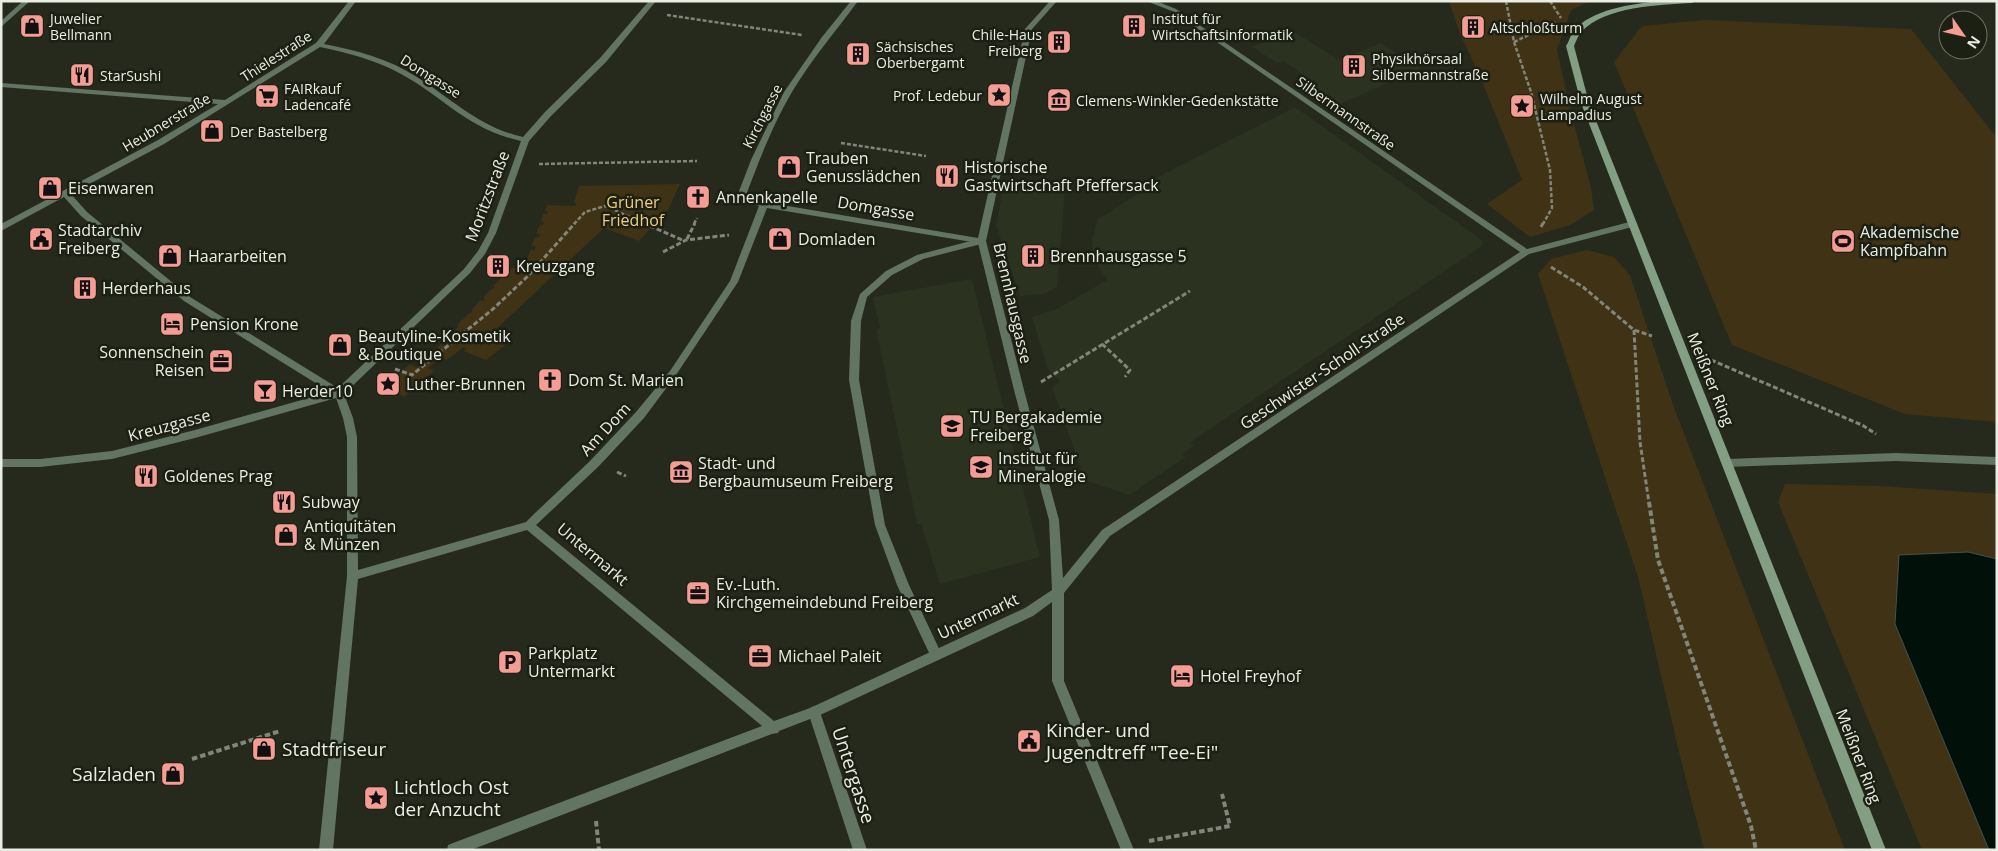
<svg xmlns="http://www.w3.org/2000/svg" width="1998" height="851" viewBox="0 0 1998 851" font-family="'Open Sans',sans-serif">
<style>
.built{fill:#2b321f}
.green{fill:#403215}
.water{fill:#011009;stroke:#47524b}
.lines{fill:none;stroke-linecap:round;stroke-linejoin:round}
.path-far2{stroke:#81857a;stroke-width:2.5;stroke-dasharray:4 2;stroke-linecap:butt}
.path-far1{stroke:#81857a;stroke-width:3;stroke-dasharray:5 2.5;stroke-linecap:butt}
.path{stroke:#81857a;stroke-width:4;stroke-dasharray:5.5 3;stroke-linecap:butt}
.lane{fill:#627462;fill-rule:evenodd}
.street{fill:#627462;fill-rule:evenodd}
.secondary{fill:#839f83;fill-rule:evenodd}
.labels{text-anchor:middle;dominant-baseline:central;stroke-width:5;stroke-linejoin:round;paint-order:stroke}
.far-poi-label{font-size:14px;fill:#eaede4;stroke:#1c2013;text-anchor:start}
.far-street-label{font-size:14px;fill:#eaede4;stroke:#1c2013}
.poi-label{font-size:16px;fill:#eaede4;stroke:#1c2013;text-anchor:start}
.street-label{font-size:16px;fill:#eaede4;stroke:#1c2013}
.park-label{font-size:16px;fill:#f2cd80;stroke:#1c2013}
.near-poi-label{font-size:19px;fill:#eaede4;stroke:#1c2013;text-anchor:start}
.near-street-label{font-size:19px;fill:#eaede4;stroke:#1c2013}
</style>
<rect width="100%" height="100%" fill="#252a1d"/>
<g class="built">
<polygon points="1293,31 1339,60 1380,43 1422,68 1338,105 1310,86 1315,83 1283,61 1277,63 1252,47"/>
<polygon points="1295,107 1479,238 1482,240 1482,246 1201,435 1190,443 1194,446 1182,454 1186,457 1129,495 1085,480 1052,387 1060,381 1048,370 1032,317 1057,309 1107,280 1093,257 1092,240 1098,219 1154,184 1150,181"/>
<polygon points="1004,184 1065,189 1057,287 1044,294 1020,296 996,225"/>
<polygon points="972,279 1040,557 940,584 921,524 917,524 876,329 880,328 873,297"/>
</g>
<g class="green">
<polygon points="1449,1 1598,1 1586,3 1571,10 1557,50 1570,109 1591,188 1594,210 1570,225 1530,237 1487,204 1522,180 1481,79 1460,34"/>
<polygon points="1705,20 1911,29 1997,138 1997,422 1905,414 1732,345 1614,62 1642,26"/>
<polygon points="680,184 668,210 664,211 665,213 639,241 604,228 490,335 509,342 486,360 464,351 466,348 463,347 447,360 441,357 428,368 434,371 404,397 393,390 395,378 410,364 417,368 459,326 457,325 468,314 473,312 471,311 480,300 483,301 485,299 483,298 491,289 493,289 495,287 493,286 502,277 504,277 507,274 505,274 510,269 529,262 527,260 530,250 535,250 535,246 531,246 535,238 539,237 540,234 536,234 539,226 543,225 544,222 541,222 543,214 547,214 548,211 545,211 547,205 574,206 577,204 574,202 579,186"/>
<polygon points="1587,250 1614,257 1630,275 1673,405 1845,850 1704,850 1680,756 1638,577 1538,274 1551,259"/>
<polygon points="1785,484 1880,486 1997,494 1997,559 1968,552 1895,624 1989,850 1922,850 1778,502"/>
</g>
<polygon class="water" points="1968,552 1997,559 1997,850 1989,850 1895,624 1899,555"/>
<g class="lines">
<g class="path-far2">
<polyline points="1506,1 1514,42 1531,92 1550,170 1552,208 1543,224"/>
<polyline points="1550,1 1561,18"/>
<polyline points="667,15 802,35"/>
<polyline points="1514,42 1556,22"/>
<polyline points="841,143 926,156"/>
<polyline points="539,164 697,161"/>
<polyline points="574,224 585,212 605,206 646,224"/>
<polyline points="694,224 697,218"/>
</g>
<g class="path-far1">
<polyline points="643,223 682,240"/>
<polyline points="1541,227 1543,223"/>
<polyline points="687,239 695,223"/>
<polyline points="663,252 686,240 729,235"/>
<polyline points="1551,267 1583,287 1634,330 1652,336"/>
<polyline points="1634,330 1640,442 1649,503"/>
<polyline points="1102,344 1130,370 1125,377"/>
<polyline points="1711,360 1862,425 1876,434"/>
<polyline points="395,369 412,375 493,309 528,276 575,223"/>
<polyline points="1041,382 1190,291"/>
<polyline points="617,472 626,476"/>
</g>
<g class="path">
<polyline points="1649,502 1658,560 1751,826 1756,850"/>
<polyline points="192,759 280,731"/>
<polyline points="596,821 599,850"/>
<polyline points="1149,841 1230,826 1222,794"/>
</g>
<g class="lane">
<polygon points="982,238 985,239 986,241 985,243 923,259 892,275 867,297 861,321 859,380 885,525 909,585 942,655 940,659 936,660 932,659 897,585 875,525 849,380 851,321 860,294 886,271 917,255"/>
<polygon points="1896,453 1997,457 1997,465 1896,461 1727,467 1723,466 1722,463 1723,460 1727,459"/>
<polygon points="814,706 818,708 820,712 867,850 853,850 808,712 810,708"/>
</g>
<g class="street">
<polygon points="23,1 30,1 1,27 1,21"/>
<path d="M349 1H356L324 44C356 50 389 59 417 77 453 100 481 128 523 137L545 112 600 58 649 1H656L606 62 551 116 529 141 496 233 485 254 470 273 344 394 353 418 357 437 358 570 526 522 534 514 590 461 636 412 670 371 730 281 759 206 737 201 736 199 751 160 784 92 822 37 851 1H858C836 31 811 60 792 92 773 124 758 163 745 198L764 202 978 238 1025 29 1050 1H1057L1032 29 986 241 1025 394 1059 520 1063 578 1102 530 1520 252 1172 11 1146 1H1156L1176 9 1527 249 1633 221 1637 224 1636 226 1529 254 1110 536 1064 593V681L1134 850H1121L1052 681V602L1033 616 818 716 779 731 778 733 772 734 471 850H447L448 845 453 843 762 726 527 530 358 579 333 850H319L347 576V437L343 418 336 398 195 438 112 459 40 467H1V459H40L112 451 195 430 330 392 184 301 81 216 64 197 1 231V224L158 140 218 104 1 87V83L225 100 316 43ZM320 47C348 53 376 60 401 74 445 98 467 129 521 141L488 233 478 251 464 269 338 388 190 297 87 212 71 194 164 144ZM767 208 978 243 1015 394 1049 520 1052 590 1025 608 810 708 774 721 536 525 598 467 644 418 676 375 738 282Z"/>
</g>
<path class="secondary" d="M1659 1H1695L1692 3C1658 5 1606 6 1581 32 1578 36 1576 41 1574 46L1589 103 1886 850H1872L1581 103 1566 46C1569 42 1570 36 1573 32 1590 9 1633 4 1659 1Z"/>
</g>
<defs>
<symbol id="shop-square" viewBox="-11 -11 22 22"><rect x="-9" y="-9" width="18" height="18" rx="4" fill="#f59c95" stroke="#1c2013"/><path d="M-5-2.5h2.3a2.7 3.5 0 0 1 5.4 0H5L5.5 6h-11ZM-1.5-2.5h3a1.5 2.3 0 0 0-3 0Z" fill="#111"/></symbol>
<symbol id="building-square" viewBox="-11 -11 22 22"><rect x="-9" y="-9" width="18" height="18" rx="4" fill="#f59c95" stroke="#1c2013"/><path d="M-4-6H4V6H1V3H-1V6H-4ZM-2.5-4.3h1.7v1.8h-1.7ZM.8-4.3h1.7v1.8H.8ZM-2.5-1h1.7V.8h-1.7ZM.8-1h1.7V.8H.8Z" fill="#111"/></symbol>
<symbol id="restaurant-square" viewBox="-11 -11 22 22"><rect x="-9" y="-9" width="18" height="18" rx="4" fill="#f59c95" stroke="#1c2013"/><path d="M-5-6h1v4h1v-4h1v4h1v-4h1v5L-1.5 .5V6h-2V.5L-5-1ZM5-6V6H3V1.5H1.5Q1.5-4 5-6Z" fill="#111"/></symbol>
<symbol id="sight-square" viewBox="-11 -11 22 22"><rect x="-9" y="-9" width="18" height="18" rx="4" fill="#f59c95" stroke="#1c2013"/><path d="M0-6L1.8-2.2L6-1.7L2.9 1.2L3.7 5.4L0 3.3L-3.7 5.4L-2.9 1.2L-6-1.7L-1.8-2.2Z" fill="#111"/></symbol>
<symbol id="supermarket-square" viewBox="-11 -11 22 22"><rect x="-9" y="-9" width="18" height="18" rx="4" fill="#f59c95" stroke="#1c2013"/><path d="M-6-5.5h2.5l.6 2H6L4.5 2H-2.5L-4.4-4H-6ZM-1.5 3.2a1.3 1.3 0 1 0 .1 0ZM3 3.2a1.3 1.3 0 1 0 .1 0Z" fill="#111"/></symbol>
<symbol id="museum-square" viewBox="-11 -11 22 22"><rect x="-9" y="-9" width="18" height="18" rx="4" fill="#f59c95" stroke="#1c2013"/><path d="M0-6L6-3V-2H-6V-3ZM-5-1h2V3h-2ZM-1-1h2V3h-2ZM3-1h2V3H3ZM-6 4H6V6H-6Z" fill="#111"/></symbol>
<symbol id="church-square" viewBox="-11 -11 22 22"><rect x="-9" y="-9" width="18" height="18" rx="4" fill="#f59c95" stroke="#1c2013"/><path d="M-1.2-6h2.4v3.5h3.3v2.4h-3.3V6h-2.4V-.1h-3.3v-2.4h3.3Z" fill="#111"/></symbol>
<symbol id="civic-square" viewBox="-11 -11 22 22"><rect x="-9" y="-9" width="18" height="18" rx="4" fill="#f59c95" stroke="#1c2013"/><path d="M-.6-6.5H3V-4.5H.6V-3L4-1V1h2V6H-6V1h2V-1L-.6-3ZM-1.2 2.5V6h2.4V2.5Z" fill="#111"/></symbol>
<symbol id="stadium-square" viewBox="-11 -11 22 22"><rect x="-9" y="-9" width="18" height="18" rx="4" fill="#f59c95" stroke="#1c2013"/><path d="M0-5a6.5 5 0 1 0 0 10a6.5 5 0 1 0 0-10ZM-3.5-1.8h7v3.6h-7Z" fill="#111"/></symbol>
<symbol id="hotel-square" viewBox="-11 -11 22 22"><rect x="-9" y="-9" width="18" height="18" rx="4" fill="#f59c95" stroke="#1c2013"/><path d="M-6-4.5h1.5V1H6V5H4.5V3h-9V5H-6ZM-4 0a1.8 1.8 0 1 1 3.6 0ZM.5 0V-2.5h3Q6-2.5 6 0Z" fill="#111"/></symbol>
<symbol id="office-square" viewBox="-11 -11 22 22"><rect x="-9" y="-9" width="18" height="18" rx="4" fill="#f59c95" stroke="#1c2013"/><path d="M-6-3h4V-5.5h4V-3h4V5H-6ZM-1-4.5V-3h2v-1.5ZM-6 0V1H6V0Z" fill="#111"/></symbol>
<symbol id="bar-square" viewBox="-11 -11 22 22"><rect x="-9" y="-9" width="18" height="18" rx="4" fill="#f59c95" stroke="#1c2013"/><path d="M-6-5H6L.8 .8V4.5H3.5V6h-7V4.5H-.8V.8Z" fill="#111"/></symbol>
<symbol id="university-square" viewBox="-11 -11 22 22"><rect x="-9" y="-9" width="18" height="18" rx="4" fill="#f59c95" stroke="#1c2013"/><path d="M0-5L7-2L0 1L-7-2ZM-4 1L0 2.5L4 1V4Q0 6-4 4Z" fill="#111"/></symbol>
<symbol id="parking-square" viewBox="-11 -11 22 22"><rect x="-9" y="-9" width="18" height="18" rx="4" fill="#f59c95" stroke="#1c2013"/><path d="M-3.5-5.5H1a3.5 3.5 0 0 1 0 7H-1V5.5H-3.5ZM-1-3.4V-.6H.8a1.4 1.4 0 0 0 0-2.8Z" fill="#111"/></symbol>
</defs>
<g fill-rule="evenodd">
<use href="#shop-square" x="18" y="12" width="28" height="28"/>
<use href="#building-square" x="1120" y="12" width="28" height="28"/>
<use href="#building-square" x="1459" y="13" width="28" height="28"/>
<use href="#building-square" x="1045" y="28" width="28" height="28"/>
<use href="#building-square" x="844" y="40" width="28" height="28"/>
<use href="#building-square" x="1340" y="52" width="28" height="28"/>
<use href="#restaurant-square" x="68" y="61" width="28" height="28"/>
<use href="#sight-square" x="985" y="81" width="28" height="28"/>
<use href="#supermarket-square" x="253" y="82" width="28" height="28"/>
<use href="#museum-square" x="1045" y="86" width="28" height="28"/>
<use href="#sight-square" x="1508" y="92" width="28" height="28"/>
<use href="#shop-square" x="198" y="117" width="28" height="28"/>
<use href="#shop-square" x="775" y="153" width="28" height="28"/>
<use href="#restaurant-square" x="933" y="162" width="28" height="28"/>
<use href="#shop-square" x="36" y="174" width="28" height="28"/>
<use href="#church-square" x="684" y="183" width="28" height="28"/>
<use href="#civic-square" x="27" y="225" width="28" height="28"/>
<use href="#shop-square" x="766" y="225" width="28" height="28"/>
<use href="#stadium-square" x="1829" y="227" width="28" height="28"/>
<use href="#shop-square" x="156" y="242" width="28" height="28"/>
<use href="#building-square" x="1019" y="242" width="28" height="28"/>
<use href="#building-square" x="484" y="252" width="28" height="28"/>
<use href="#building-square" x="71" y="274" width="28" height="28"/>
<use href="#hotel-square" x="158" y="310" width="28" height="28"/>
<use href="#shop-square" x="326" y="331" width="28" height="28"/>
<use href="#office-square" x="207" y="347" width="28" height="28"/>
<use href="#church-square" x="536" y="366" width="28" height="28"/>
<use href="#sight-square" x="374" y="370" width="28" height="28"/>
<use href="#bar-square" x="251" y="377" width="28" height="28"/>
<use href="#university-square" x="938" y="412" width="28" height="28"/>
<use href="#university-square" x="967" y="453" width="28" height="28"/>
<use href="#museum-square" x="667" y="458" width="28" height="28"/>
<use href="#restaurant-square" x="132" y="462" width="28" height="28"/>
<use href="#restaurant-square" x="270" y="488" width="28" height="28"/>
<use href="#shop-square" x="272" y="521" width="28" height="28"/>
<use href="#office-square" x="684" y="579" width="28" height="28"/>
<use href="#office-square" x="746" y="642" width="28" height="28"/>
<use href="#parking-square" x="496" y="648" width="28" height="28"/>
<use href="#hotel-square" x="1168" y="662" width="28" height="28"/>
<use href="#civic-square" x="1015" y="727" width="28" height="28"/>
<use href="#shop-square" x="250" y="735" width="28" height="28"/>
<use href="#shop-square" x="159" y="760" width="28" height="28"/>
<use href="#sight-square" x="362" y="784" width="28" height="28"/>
</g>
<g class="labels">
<g class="far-poi-label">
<text x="50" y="18">Juwelier<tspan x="50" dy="16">Bellmann</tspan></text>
<text x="1152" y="18">Institut für<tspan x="1152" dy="16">Wirtschaftsinformatik</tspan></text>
<text x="1490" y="27">Altschloßturm</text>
<text x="1042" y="34" text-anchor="end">Chile-Haus<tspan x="1042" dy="16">Freiberg</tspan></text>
<text x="876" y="46">Sächsisches<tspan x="876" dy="16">Oberbergamt</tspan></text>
<text x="1372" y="58">Physikhörsaal<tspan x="1372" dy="16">Silbermannstraße</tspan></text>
<text x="100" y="75">StarSushi</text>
<text x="284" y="88">FAIRkauf<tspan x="284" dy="16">Ladencafé</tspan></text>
<text x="982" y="95" text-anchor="end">Prof. Ledebur</text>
<text x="1540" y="98">Wilhelm August<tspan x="1540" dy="16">Lampadius</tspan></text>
<text x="1076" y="100">Clemens-Winkler-Gedenkstätte</text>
<text x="230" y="131">Der Bastelberg</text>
</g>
<g class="far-street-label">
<text transform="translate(276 56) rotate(-33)">Thielestraße</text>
<text transform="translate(431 76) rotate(32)">Domgasse</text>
<text transform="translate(1346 113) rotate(35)">Silbermannstraße</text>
<text transform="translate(762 116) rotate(-63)">Kirchgasse</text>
<text transform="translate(166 122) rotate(-31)">Heubnerstraße</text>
</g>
<g class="poi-label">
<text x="806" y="158">Trauben<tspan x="806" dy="18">Genusslädchen</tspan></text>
<text x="964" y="167">Historische<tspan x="964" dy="18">Gastwirtschaft Pfeffersack</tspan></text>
<text x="68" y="188">Eisenwaren</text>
<text x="716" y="197">Annenkapelle</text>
<text x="58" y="230">Stadtarchiv<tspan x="58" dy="18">Freiberg</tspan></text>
<text x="1860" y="232">Akademische<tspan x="1860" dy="18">Kampfbahn</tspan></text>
<text x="798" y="239">Domladen</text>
<text x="188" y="256">Haararbeiten</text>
<text x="1050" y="256">Brennhausgasse 5</text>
<text x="516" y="266">Kreuzgang</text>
<text x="102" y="288">Herderhaus</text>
<text x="190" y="324">Pension Krone</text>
<text x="358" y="336">Beautyline-Kosmetik<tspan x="358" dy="18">&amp; Boutique</tspan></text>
<text x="204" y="352" text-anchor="end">Sonnenschein<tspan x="204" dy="18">Reisen</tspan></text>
<text x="568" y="380">Dom St. Marien</text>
<text x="406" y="384">Luther-Brunnen</text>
<text x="282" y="391">Herder10</text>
<text x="970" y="417">TU Bergakademie<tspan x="970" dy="18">Freiberg</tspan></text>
<text x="998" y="458">Institut für<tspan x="998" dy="18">Mineralogie</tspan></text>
<text x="698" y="463">Stadt- und<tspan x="698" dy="18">Bergbaumuseum Freiberg</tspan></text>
<text x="164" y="476">Goldenes Prag</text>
<text x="302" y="502">Subway</text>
<text x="304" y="526">Antiquitäten<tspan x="304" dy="18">&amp; Münzen</tspan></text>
<text x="716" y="584">Ev.-Luth.<tspan x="716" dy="18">Kirchgemeindebund Freiberg</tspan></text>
<text x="528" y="653">Parkplatz<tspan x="528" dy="18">Untermarkt</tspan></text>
<text x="778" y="656">Michael Paleit</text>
<text x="1200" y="676">Hotel Freyhof</text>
</g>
<g class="street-label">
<text transform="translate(487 196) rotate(-69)">Moritzstraße</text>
<text transform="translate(876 208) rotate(10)">Domgasse</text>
<text transform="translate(1013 303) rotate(77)">Brennhausgasse</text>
<text transform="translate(1322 371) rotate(-34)">Geschwister-Scholl-Straße</text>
<text transform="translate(1711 379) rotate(68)">Meißner Ring</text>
<text transform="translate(169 425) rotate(-15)">Kreuzgasse</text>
<text transform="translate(605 429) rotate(-47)">Am Dom</text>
<text transform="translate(593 554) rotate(40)">Untermarkt</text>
<text transform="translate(978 616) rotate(-25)">Untermarkt</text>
<text transform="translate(1859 756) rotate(69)">Meißner Ring</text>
</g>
<g class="park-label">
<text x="633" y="202">Grüner<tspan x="633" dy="18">Friedhof</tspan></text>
</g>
<g class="near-poi-label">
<text x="1046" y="730">Kinder- und<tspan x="1046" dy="22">Jugendtreff "Tee-Ei"</tspan></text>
<text x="282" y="749">Stadtfriseur</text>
<text x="156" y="774" text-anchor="end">Salzladen</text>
<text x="394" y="787">Lichtloch Ost<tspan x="394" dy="22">der Anzucht</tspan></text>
</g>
<g class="near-street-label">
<text transform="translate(854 775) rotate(72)">Untergasse</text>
</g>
</g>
<rect width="1998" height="851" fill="none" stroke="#eaede4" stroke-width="5"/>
<g transform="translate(1963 35) rotate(124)"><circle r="24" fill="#1c2013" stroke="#6e7267"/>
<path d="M0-4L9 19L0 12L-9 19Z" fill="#f59c95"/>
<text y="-8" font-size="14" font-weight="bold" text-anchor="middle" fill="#eaede4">N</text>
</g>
</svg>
